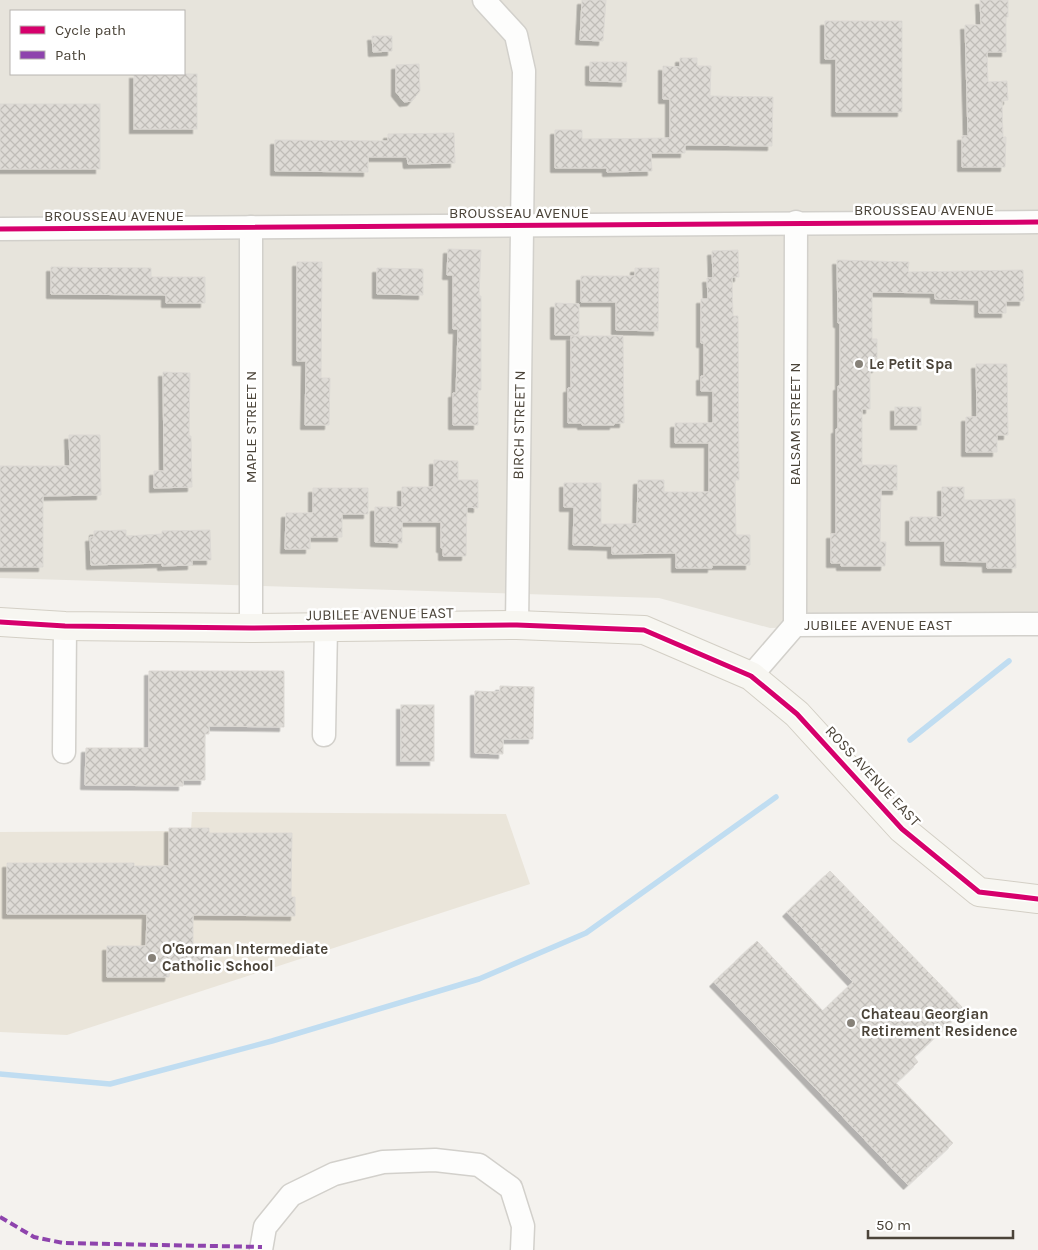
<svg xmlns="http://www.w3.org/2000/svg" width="1038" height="1250" viewBox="0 0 1038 1250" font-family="Karla,sans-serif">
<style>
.residential{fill:#e7e4dc;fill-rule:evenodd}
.education{fill:#eae5da}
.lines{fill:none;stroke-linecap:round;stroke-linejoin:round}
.stream{stroke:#c0ddf1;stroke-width:5.5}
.building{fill:url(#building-cross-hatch);stroke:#dcd9d4;filter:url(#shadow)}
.street-casing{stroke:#d2d0cb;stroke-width:25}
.secondary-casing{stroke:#d3cfc5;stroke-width:30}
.street{stroke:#fdfdfc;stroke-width:22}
.secondary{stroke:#f7f6f1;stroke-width:28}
.quiet{stroke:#8e44ad;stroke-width:4;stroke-dasharray:8 4;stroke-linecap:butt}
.cycleway-casing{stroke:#fff;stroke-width:8}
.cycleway{stroke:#d6006c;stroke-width:5}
.poi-dot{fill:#868178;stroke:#fff;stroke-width:2}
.labels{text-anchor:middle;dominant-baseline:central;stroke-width:5;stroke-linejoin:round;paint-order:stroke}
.street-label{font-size:15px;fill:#4b4439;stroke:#fff}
.poi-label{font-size:15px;font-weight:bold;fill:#4b4439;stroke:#fff;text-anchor:start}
</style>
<defs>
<pattern id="building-cross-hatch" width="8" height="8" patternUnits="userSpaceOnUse" patternTransform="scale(1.25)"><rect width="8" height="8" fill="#dedbd6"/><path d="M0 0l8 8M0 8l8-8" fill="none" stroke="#c0bdb8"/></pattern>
<filter id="shadow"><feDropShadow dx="-4.5" dy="4.5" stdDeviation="0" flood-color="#0004"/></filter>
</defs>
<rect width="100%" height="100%" fill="#f4f2ee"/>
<path class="residential" d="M0 0H1038V621L770 628 659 598 0 578ZM11 11H184V74H11Z"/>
<polygon class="education" points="192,812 506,814 530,884 67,1035 0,1032 0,832 191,831"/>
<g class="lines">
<g class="stream">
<polyline points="910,740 1009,661"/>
<polyline points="0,1074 110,1084 272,1041 479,979 586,933 776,797"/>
</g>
</g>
<g class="building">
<polygon points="582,0 606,0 603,41 580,40"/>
<polygon points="980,0 1008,0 1008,17 1006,17 1006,52 987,52 988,82 1007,81 1008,100 1002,101 1003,137 1006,137 1005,167 962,167 962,136 968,136 965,25 981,25"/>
<polygon points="825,21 902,21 902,112 836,112 836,59 825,59"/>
<polygon points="372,36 392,36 392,51 373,52"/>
<polygon points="680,58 697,58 697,66 711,66 710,96 773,97 772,146 685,145 685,153 651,153 652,171 607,172 607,168 555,168 555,130 582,130 582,139 670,138 670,99 663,99 663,66 680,67"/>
<polygon points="590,62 627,62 626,82 590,81"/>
<polygon points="419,64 420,91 412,101 404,102 396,92 396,65"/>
<rect x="134" y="74" width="63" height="55"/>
<rect x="0" y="104" width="100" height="65"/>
<polygon points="454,133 455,163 408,164 407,157 368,157 368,172 275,171 275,140 388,141 388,134"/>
<polygon points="448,249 481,250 479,296 481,296 481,390 478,390 478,425 453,425 453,393 456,393 458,329 453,329 453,275 447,275"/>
<polygon points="738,250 739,277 732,277 733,316 738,316 739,480 735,480 736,535 750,535 750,565 712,565 712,568 676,568 676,553 612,554 612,546 573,545 574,507 564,507 564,483 601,483 601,524 637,524 638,480 664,480 664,492 709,492 709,443 675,443 675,423 713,423 713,391 701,391 701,376 704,376 704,343 701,343 701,299 708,299 707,278 713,278 712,251"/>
<polygon points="837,260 909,262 908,272 1023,270 1024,301 1006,301 1006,313 979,313 979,300 935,299 935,293 872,292 872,339 877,339 877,368 870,368 870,409 862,409 862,465 897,465 897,490 881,490 880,542 886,542 885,566 841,566 841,563 831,563 831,534 836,534 836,429 838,429 838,386 840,386 840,323 838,323"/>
<polygon points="297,262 322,262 321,378 330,378 329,425 305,425 306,361 297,361"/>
<polygon points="51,267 151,268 151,277 205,277 205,303 166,303 166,295 51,294"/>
<polygon points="377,268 423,269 423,295 377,294"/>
<polygon points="635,268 659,268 658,331 616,330 616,302 581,302 581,276 635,276"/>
<polygon points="555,303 579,304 579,335 555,335"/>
<polygon points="571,336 623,336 624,423 614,423 614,425 582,425 582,423 568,423 568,388 571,388"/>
<polygon points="976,364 1007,364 1008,435 997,435 997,452 966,452 966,417 977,417"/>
<polygon points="163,372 190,373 189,436 191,436 192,487 154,488 154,471 164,471"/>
<rect x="895" y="407" width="26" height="18"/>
<polygon points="69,435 100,435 101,495 43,496 43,567 0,567 0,466 70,466"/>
<polygon points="434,460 458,461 458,480 478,480 478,508 467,507 466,556 443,556 443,548 441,548 441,522 402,522 402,543 375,542 375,507 402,507 402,487 434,487"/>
<polygon points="942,487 964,487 964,500 1015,499 1016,568 987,568 987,562 945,561 945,541 910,541 910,517 942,517"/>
<polygon points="313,488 368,488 368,514 342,514 342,537 310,537 310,549 285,549 286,513 313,513"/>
<polygon points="126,530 126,536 162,534 162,531 210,530 211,560 192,560 192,565 162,566 162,563 91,565 90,537 94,537 94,531"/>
<polygon points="149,671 284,671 284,727 209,726 209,734 205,734 205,780 183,780 183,786 85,785 86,748 149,748"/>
<polygon points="500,686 534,687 533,739 503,739 503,754 475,753 475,691 500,692"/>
<rect x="401" y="705" width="33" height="56"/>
<polygon points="169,828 209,828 209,833 292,833 291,897 295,897 295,916 193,915 193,944 211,945 210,964 170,964 169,977 107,977 107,946 146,946 147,914 7,914 7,863 134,863 134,866 169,866"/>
<polygon points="830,871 964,1009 914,1057 918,1062 896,1083 953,1143 908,1185 714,982 757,941 823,1011 853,982 787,912"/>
</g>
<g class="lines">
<defs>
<g id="street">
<polyline points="484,0 516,35 524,71 517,625"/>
<polyline points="251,227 251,628"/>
<polyline points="0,229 1038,222"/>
<polyline points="795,625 796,222"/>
<polyline points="751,676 795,625 1038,624"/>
<polyline points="324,735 326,627"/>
<polyline points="64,752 65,626"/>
<polyline points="261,1250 265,1227 291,1195 334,1174 383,1162 435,1160 479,1165 511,1188 523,1226 522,1250"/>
</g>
<polyline id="secondary" points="0,622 65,626 251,628 517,625 644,630 751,676 797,714 902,829 979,892 1038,899"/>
</defs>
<use href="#street" class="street-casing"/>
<use href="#secondary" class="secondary-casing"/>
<use href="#street" class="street"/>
<use href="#secondary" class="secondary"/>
<polyline class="quiet" points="0,1217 34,1237 63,1243 262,1247"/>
<defs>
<g id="cycleway">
<polyline points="0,229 1038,222"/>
<polyline points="0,622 65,626 251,628 517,625 644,630 751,676 797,714 902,829 979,892 1038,899"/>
</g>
</defs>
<use href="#cycleway" class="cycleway-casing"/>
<use href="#cycleway" class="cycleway"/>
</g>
<g class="poi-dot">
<circle cx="859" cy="364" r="5"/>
<circle cx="152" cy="958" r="5"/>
<circle cx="851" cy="1023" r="5"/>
</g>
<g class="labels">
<g class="street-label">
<text x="924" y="210">BROUSSEAU AVENUE</text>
<text x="519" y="213">BROUSSEAU AVENUE</text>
<text x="114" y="216">BROUSSEAU AVENUE</text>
<text transform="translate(795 424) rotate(-90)">BALSAM STREET N</text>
<text transform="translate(519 425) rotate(-89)">BIRCH STREET N</text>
<text transform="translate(251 427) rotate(-90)">MAPLE STREET N</text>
<text transform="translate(380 614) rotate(-1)">JUBILEE AVENUE EAST</text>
<text x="878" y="625">JUBILEE AVENUE EAST</text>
<text transform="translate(873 776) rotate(47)">ROSS AVENUE EAST</text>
</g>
<g class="poi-label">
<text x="869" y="364">Le Petit Spa</text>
<text x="162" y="949">O'Gorman Intermediate<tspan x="162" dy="17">Catholic School</tspan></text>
<text x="861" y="1014">Chateau Georgian<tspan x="861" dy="17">Retirement Residence</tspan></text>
</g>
</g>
<rect x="10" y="10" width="175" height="65" fill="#ffffff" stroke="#b7b4b0"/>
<rect x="20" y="26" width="25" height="8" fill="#d6006c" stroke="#b7b4b0"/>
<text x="55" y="35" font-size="15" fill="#4b4439">Cycle path</text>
<rect x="20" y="51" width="25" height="8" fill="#8e44ad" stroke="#b7b4b0"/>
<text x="55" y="60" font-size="15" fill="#4b4439">Path</text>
<path d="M868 1230v8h145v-8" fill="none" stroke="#4b4439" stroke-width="2.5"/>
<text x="876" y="1230" font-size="15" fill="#4b4439" stroke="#ffffff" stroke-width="4" paint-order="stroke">50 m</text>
</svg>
